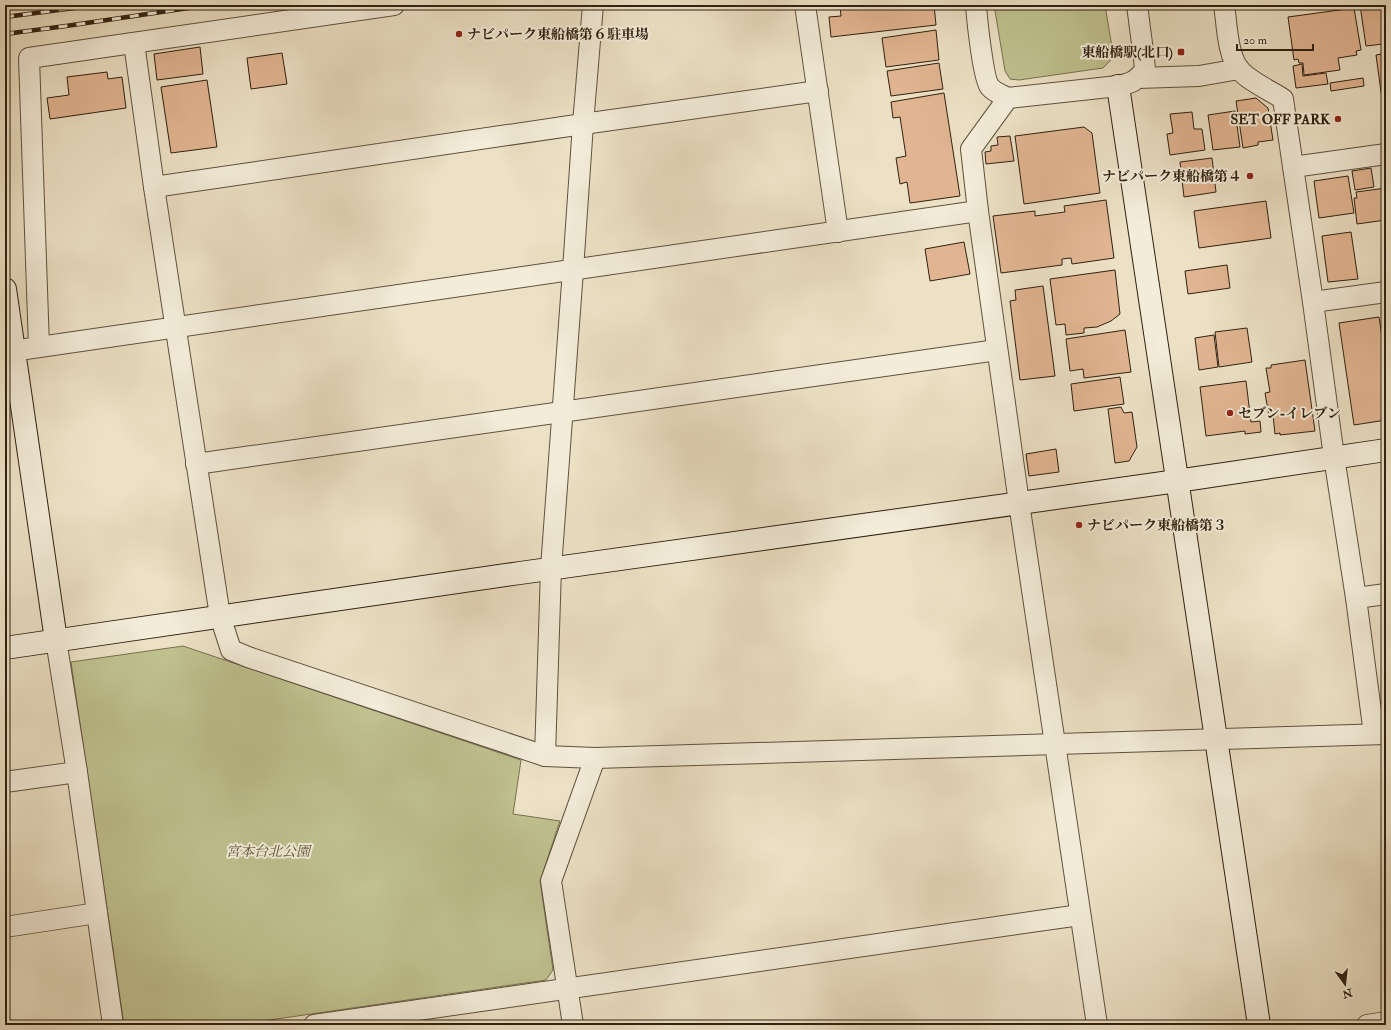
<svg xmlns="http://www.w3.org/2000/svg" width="1391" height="1030" viewBox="0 0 1391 1030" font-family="'IM FELL Double Pica','Noto Serif JP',serif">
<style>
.green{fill:#bfc18f;stroke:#777150}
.building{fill:#e2b592;stroke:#2f2110}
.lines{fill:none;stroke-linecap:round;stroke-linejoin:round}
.street-casing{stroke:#5e513d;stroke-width:22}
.secondary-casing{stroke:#2f2110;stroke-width:24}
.street{stroke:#f3ecd9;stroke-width:20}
.secondary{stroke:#f3ecd9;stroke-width:22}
.rail-casing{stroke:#2f2110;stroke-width:4.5}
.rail{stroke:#f3ecd9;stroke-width:3;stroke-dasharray:9;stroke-linecap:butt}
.poi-dot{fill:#8f2418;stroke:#f3ecd9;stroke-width:1.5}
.labels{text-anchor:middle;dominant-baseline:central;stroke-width:4;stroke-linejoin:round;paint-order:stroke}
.poi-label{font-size:14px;font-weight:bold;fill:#2f2110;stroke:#f3ecd9;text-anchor:start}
.park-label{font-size:14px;font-style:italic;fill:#5a5136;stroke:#f3ecd9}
</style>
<rect width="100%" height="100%" fill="#ece1c5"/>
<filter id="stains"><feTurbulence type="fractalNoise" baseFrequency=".005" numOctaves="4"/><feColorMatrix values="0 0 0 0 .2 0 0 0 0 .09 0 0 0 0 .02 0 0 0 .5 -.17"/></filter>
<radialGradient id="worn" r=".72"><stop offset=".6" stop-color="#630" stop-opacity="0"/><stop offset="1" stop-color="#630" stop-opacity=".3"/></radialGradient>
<g class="green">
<polygon points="994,5 1105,5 1113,53 1110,61 1103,68 1019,80 1010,79 1005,71"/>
<polygon points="183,646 521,760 513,814 560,821 540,881 553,970 546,980 235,1025 124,1025 71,662"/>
</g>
<g class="building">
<polygon points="840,5 934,5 936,25 831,37 829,17 841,16"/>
<polygon points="1360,5 1386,5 1386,37 1381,37 1383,44 1366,46"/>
<polygon points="1354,8 1361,50 1356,51 1357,55 1338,58 1340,70 1304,75 1303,63 1299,63 1298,59 1294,60 1288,17"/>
<polygon points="936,30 939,60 886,67 882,38"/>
<polygon points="200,47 203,74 157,80 154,54"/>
<polygon points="282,53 287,84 251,89 247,58"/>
<polygon points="1386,53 1386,128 1376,55"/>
<polygon points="939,63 943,89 891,96 887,71"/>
<polygon points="1302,64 1303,76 1326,73 1328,84 1296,88 1293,66"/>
<polygon points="107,72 108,79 122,77 126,108 50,119 47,98 69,95 67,77"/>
<polygon points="1363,78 1364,86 1331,91 1330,83"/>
<polygon points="207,80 217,147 171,153 161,87"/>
<polygon points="944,93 960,196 910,203 907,182 900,184 896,158 906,156 900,117 893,118 891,102"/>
<polygon points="1256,98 1268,108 1273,140 1258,142 1258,145 1243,148 1236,101"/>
<polygon points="1235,111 1240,147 1213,150 1208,115"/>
<polygon points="1192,112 1194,129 1202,129 1205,150 1170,155 1167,134 1173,133 1170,114"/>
<polygon points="1084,127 1092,133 1100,193 1024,204 1015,136"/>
<polygon points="1010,136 1014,161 986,164 985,152 991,151 991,146 998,145 997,137"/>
<polygon points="1212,158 1216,192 1184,197 1180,162"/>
<polygon points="1371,168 1374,187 1355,190 1352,171"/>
<polygon points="1348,176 1354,213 1319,218 1314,181"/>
<polygon points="1386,188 1386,220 1357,224 1354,198 1357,198 1356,192"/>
<polygon points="1106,200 1114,258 1072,264 1071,258 1062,259 1062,265 1001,273 993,216 1035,211 1035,216 1065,212 1064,206"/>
<polygon points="1266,201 1271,238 1199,248 1194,211"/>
<polygon points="1351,232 1358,279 1328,282 1322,236"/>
<polygon points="964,242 970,274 930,281 925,249"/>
<polygon points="1227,265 1230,288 1188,294 1185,271"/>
<polygon points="1115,270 1120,314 1111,321 1097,327 1084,328 1084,333 1066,335 1065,324 1056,325 1050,279"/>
<polygon points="1043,286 1055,376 1020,380 1010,301 1016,300 1015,290"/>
<polygon points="1379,317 1386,363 1386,420 1354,425 1339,323"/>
<polygon points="1247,328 1252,362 1219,367 1215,332"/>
<polygon points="1125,330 1131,372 1084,378 1083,369 1070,371 1066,339"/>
<polygon points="1214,335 1218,367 1199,370 1195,338"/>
<polygon points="1305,360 1315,431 1280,435 1280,433 1275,434 1273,415 1269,416 1265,393 1270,392 1266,368 1271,368 1271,365"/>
<polygon points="1120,377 1124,404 1074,411 1071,384"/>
<polygon points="1246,381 1251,422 1260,421 1261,432 1245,434 1245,431 1206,436 1200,387"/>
<polygon points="1121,407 1124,413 1132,412 1137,447 1129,461 1115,463 1108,409"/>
<polygon points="1056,449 1059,472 1029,476 1026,454"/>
</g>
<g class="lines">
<defs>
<g id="street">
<polyline points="805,5 838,232"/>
<path d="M976 5C977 19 983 79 990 87 994 92 1002 95 1008 98L1118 86C1132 83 1136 81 1145 70L1144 59 1137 5"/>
<path d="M1224 5C1227 23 1227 54 1239 69 1247 80 1271 91 1283 99L1313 302 1334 457 1356 598 1374 734"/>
<polyline points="134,43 154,187 220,616 231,650 248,657 545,756 595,758 1386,734"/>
<polyline points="1138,78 1199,76 1239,69"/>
<polyline points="1008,98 971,149 978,211 1019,503 1097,1025"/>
<polyline points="1293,167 1386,154"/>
<polyline points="154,187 583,124 818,91"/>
<polyline points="1313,302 1386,292"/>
<polyline points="39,347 29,58 394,5"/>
<polyline points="5,352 978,211"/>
<polyline points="196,464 997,350"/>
<polyline points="1356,598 1386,594"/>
<polyline points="56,640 77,772 113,1025"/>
<polyline points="545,756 551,568 573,270 583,124 593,5"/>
<polyline points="5,782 77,772"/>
<polyline points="5,927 97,913"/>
<polyline points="314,1025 1080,915"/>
<polyline points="573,1025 551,881 595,758"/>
<polyline points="1367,1025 1386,1022"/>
</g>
<g id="secondary">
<polyline points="1118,86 1259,1025"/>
<polyline points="5,289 56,640"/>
<polyline points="5,648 520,573 1177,481 1386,450"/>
</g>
</defs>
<use href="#street" class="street-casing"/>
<use href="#secondary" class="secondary-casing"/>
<use href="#street" class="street"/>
<use href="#secondary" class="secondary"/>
<defs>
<g id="rail">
<polyline points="5,17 97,5"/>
<polyline points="5,34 66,26 209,5"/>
</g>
</defs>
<use href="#rail" class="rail-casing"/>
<use href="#rail" class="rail"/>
</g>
<g class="poi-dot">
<circle cx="459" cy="34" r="4"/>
<rect x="1177" y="48" width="8" height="8" rx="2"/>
<circle cx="1338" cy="119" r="4"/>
<circle cx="1250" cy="176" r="4"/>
<circle cx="1230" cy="413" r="4"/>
<circle cx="1079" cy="525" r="4"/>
</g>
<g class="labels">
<g class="poi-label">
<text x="467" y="34">ナビパーク東船橋第６駐車場</text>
<text x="1173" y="52" text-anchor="end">東船橋駅(北口)</text>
<text x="1330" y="119" text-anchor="end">SET OFF PARK</text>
<text x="1242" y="176" text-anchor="end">ナビパーク東船橋第４</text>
<text x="1238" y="413">セブン-イレブン</text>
<text x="1087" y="525">ナビパーク東船橋第３</text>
</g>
<g class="park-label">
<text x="268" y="851">宮本台北公園</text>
</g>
</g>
<rect width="1391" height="1030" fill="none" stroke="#ece1c5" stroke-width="20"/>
<rect x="6" y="6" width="1379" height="1018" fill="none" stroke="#2f2110" stroke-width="2"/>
<rect x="10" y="10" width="1371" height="1010" fill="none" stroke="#2f2110"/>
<g transform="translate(1345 984) rotate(165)" stroke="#f3ecd9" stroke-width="3" paint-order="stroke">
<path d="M0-3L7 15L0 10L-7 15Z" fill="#2f2110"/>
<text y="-6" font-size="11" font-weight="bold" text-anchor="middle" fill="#2f2110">N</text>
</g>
<path d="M1237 44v6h76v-6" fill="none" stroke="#2f2110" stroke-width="2"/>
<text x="1243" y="44" font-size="12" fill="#2f2110" stroke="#f3ecd9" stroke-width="3" paint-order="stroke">20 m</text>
<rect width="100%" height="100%" filter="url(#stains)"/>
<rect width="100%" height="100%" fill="url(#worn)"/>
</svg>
